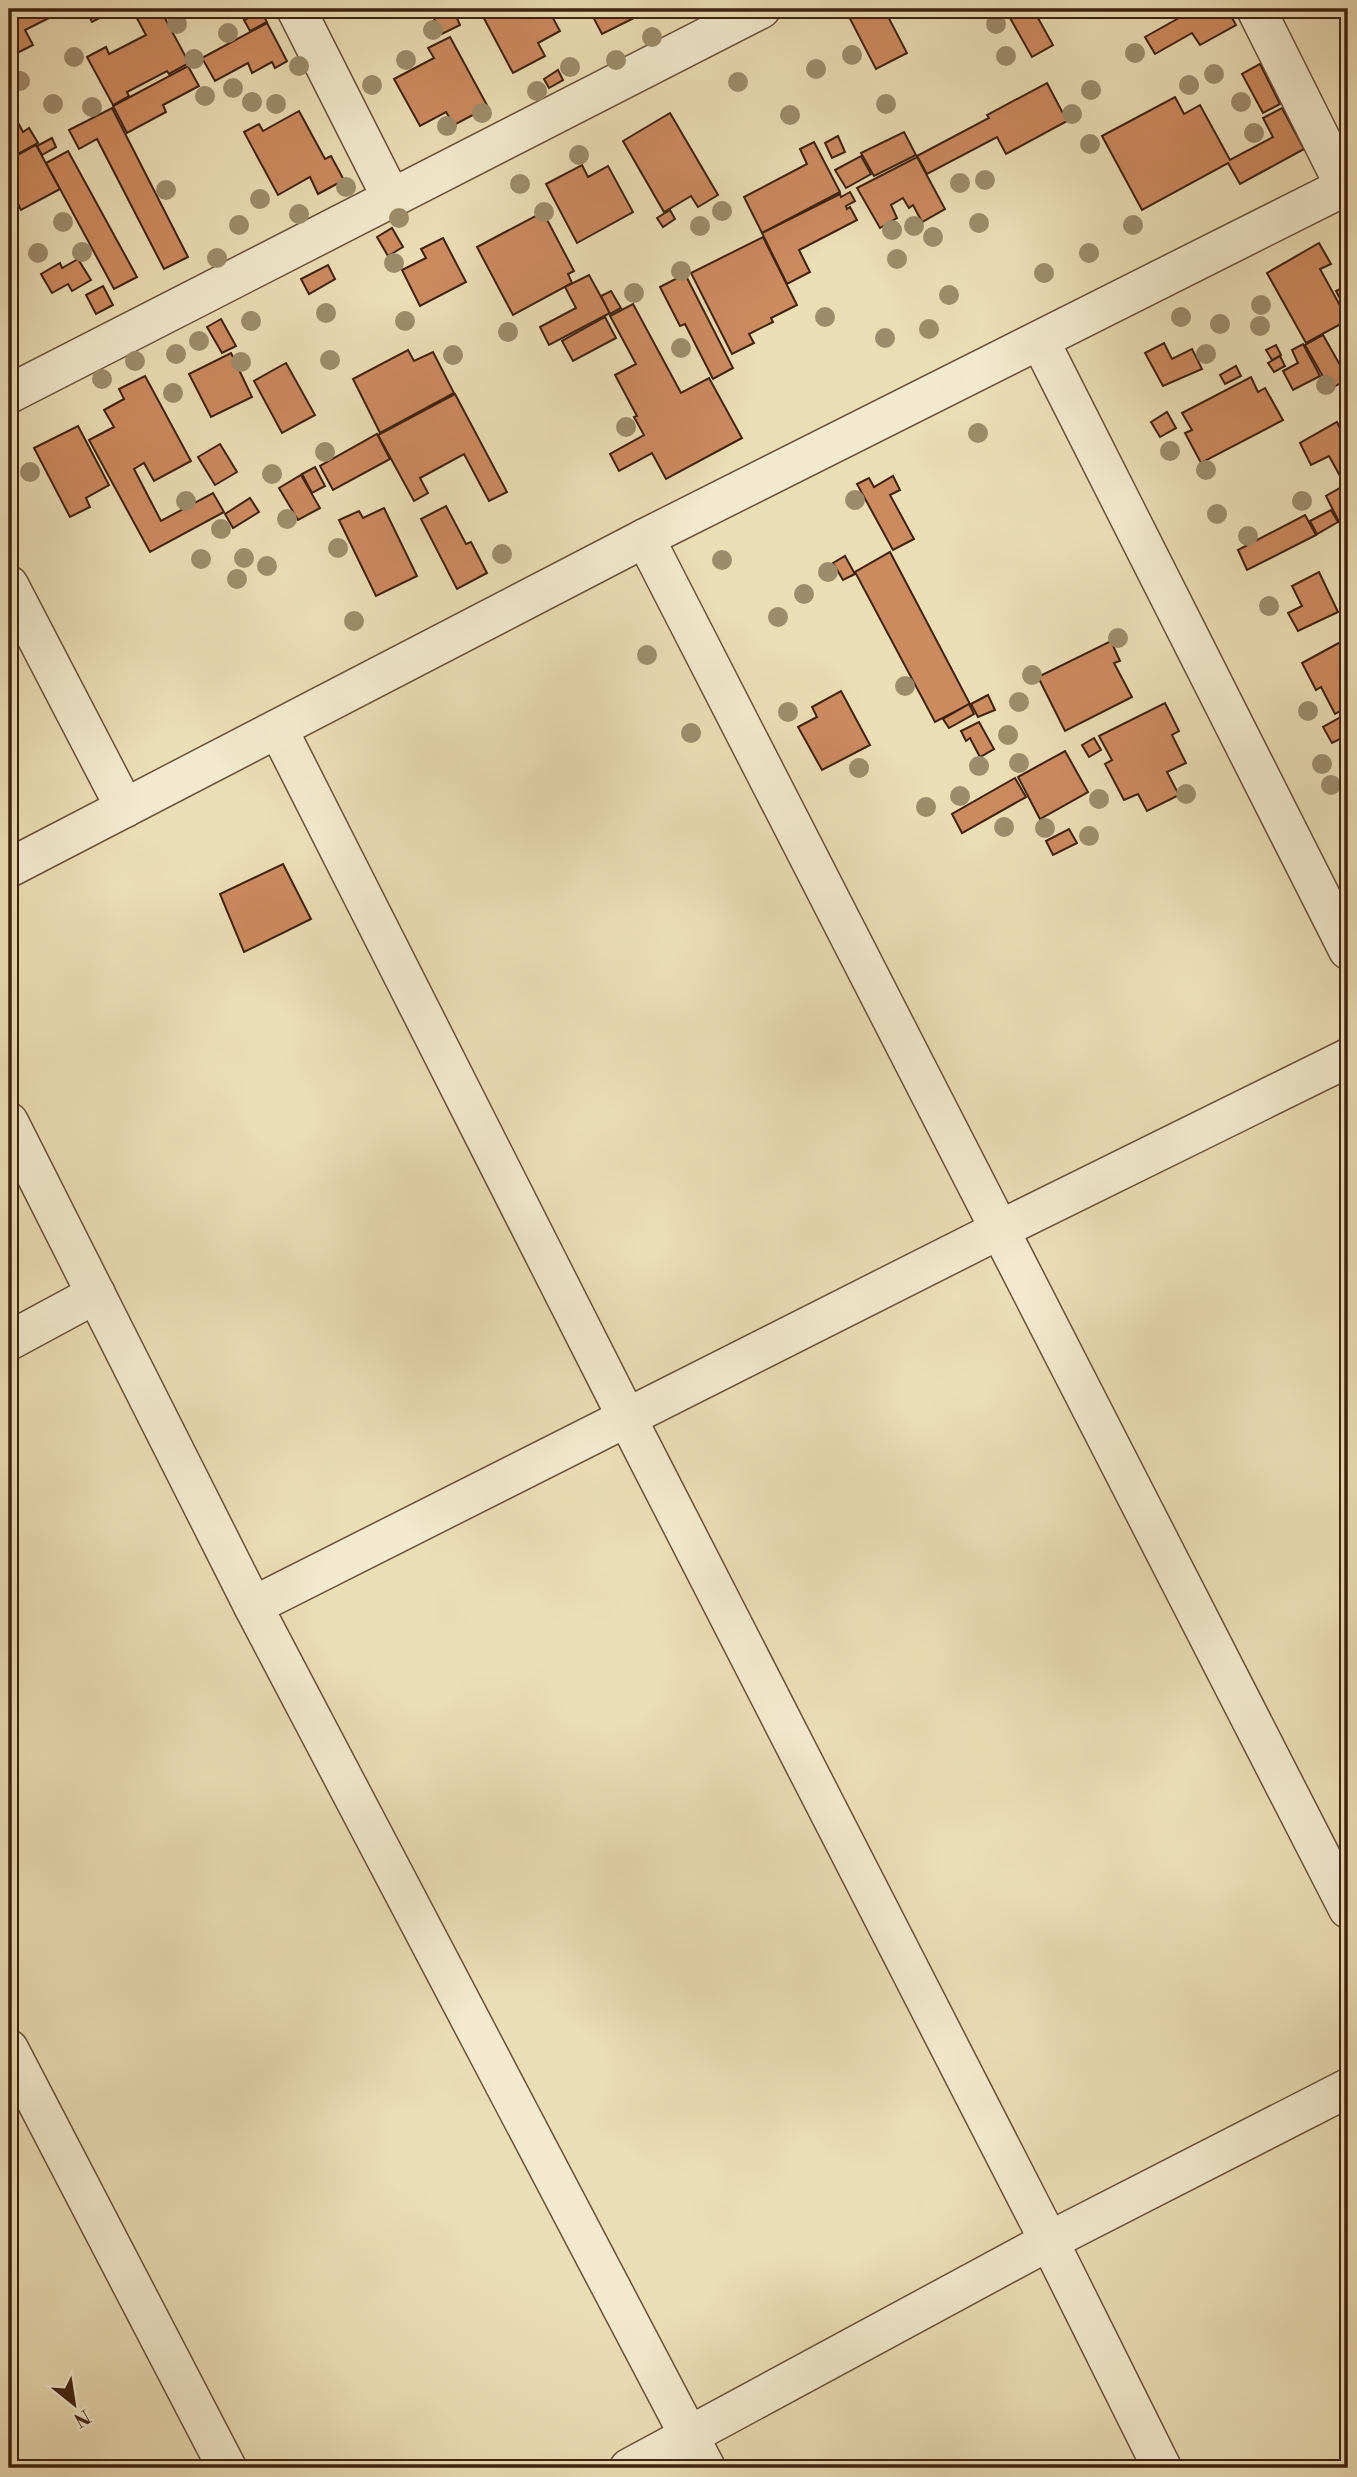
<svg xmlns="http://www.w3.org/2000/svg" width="1357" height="2477" viewBox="0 0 1357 2477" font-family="'Libre Bodoni',serif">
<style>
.building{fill:#cc8a5f;stroke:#3f2210;stroke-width:2}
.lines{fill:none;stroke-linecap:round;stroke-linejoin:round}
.minor-casing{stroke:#6a5139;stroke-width:41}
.minor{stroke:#f2e9ce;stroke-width:38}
.tree{fill:#9d8c6b}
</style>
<rect width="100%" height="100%" fill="#ebddb4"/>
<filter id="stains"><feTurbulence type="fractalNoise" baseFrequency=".00286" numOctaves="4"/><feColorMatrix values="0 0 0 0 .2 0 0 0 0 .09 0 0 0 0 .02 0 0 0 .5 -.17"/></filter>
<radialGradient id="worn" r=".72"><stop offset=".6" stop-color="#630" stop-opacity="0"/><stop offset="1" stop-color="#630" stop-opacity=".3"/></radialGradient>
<g class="building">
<polygon points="9,9 54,9 57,14 25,30 33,45 11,56 9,51"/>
<polygon points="85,9 117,9 92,22"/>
<polygon points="132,9 160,9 189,63 169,74 167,71 127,92 129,96 113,105 87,57 106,47 109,54 146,35"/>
<polygon points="429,9 453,9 460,25 442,34"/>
<polygon points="479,9 548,9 560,31 538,43 545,56 513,73"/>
<polygon points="605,9 629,9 634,18 602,34 592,15"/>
<polygon points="845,9 884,9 907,53 876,69"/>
<polygon points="1005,9 1033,9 1053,45 1032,57"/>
<polygon points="1195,9 1227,9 1236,25 1200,45 1192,33 1155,54 1145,37"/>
<polygon points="261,12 267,22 250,31 244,20"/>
<polygon points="267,23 287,61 275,68 272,62 252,73 248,63 215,81 202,58"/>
<polygon points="450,37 488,107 454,125 446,112 420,126 394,79 434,58 428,48"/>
<polygon points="1260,64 1280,104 1263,113 1242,74"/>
<polygon points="188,66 199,86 163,105 166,112 127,133 113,106"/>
<polygon points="558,70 563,80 549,88 544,79"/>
<polygon points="1047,83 1067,121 1006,154 997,137 927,174 917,156 989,118 987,115"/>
<polygon points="1175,97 1184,114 1200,105 1230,160 1273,137 1263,118 1282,108 1304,149 1240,184 1228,163 1142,210 1102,136"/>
<polygon points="112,108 188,257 164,269 97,139 79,149 69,130"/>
<polygon points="299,111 325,159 331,156 344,180 318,194 310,177 278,195 244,132 259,124 263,131"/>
<polygon points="670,113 718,195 698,207 691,196 664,212 623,141"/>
<polygon points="15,117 23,132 29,128 38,143 9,159 9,120"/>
<polygon points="904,132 916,155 874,176 861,153"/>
<polygon points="838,136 845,152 832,158 825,143"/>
<polygon points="52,138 56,147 42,155 37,146"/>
<polygon points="814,142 840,192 762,233 744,197 807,164 800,149"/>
<polygon points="36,145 60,189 21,210 18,204 9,209 9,160"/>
<polygon points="68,151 137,277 114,289 46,163"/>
<polygon points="861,156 871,174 846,188 835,170"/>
<polygon points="917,157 945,209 922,222 913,205 909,208 903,198 891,205 897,218 880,228 857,188"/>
<polygon points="582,165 588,177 608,166 633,212 577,243 546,184"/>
<polygon points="850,192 855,201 846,206 847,209 850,207 857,220 799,250 810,272 787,284 762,233 840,194 841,197"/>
<polygon points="670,210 675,219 663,227 657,218"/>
<polygon points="543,212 574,271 568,274 572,283 513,315 477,247"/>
<polygon points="392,228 403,247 388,256 377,237"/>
<polygon points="763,237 797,305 771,318 773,322 749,334 754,343 732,354 691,273"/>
<polygon points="443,238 466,282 420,306 402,270 426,258 421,249"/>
<polygon points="1319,243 1331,264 1320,269 1348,320 1306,343 1267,273"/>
<polygon points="78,259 91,280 72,291 68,284 52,293 41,274 60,263 62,268"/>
<polygon points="328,265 335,279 309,294 301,279"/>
<polygon points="685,274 733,368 713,379 685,324 680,326 660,287"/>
<polygon points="589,275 610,313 549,345 540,327 576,308 565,287"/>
<polygon points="1348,285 1348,314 1336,291"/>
<polygon points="103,286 113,305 96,314 86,295"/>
<polygon points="611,291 621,308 610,314 601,296"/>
<polygon points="633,304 681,393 709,378 742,438 666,479 652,453 619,471 610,454 644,435 634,417 637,416 615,375 636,364 610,316"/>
<polygon points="605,317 616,338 573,361 562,341"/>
<polygon points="221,319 236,346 222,353 207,327"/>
<polygon points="1323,335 1348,379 1330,389 1305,345"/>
<polygon points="1164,343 1172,359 1192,349 1202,369 1163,386 1145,353"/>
<polygon points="1303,344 1320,376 1293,390 1283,371 1298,363 1292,350"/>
<polygon points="1276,345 1281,355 1272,360 1266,350"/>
<polygon points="408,350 414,361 433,352 454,393 380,433 353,379"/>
<polygon points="231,353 252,397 211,417 189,374"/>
<polygon points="1280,356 1285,366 1274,372 1268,363"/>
<polygon points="286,363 315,415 282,433 254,381"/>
<polygon points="1236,366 1241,376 1225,384 1220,375"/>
<polygon points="145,376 191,461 154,481 144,463 134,469 161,521 213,493 224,512 150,552 89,440 114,427 104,410 124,399 119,389"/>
<polygon points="1251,377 1258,392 1265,388 1283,420 1201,463 1185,433 1192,430 1182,413"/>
<polygon points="455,394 507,492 489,501 464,454 420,478 428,493 414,501 378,435"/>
<polygon points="1167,412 1176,428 1160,437 1151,422"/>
<polygon points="1337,422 1348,444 1348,517 1339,522 1326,496 1345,485 1329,456 1311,465 1300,443"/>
<polygon points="78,426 109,485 86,498 90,507 70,517 34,448"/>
<polygon points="377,434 390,459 333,490 320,466"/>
<polygon points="220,444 237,472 215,485 198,457"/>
<polygon points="315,467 325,486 312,493 302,474"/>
<polygon points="301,475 320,508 298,520 279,488"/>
<polygon points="893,476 900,490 890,495 914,539 893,550 857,484 869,478 874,487"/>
<polygon points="250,498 259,512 233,528 225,514"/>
<polygon points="446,506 466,544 471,542 487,573 457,589 421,519"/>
<polygon points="384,508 417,576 376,596 339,520 359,511 363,518"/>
<polygon points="1331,510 1338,522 1317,534 1310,521"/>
<polygon points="1305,515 1316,535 1247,570 1238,550"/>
<polygon points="890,552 970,704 935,722 855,572"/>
<polygon points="845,556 855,574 843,580 833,563"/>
<polygon points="1319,572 1338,612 1298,631 1288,613 1302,606 1292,586"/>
<polygon points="1348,638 1348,707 1335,714 1321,687 1316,690 1302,663"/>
<polygon points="1111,641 1120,661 1114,663 1132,697 1065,731 1038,677"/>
<polygon points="841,691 870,745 822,770 798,727 817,717 812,707"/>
<polygon points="988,695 995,710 978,717 971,704"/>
<polygon points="1165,703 1179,731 1172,735 1186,763 1167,772 1179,795 1147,811 1138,794 1124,800 1105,764 1112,760 1099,736"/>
<polygon points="969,704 974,714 949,728 943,719"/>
<polygon points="1341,717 1348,735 1332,743 1323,727"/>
<polygon points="979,722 994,749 980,757 970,738 966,741 961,731"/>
<polygon points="1094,738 1101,750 1089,757 1082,745"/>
<polygon points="1065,751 1088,792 1040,819 1018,777"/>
<polygon points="1015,778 1026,797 962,833 952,814"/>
<polygon points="1069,829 1077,843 1053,855 1046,841"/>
<polygon points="283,864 311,919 244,952 220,894"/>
</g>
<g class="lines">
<defs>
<g id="minor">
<polyline points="296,9 391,197"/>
<polyline points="1256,9 1345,187"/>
<polyline points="1040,341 1348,950"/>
<polyline points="9,394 761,9"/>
<polyline points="645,538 1348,1909"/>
<polyline points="9,585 125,808"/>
<polyline points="278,729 627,1418 1049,2241 1162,2468"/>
<polyline points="9,868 645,538 1348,185"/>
<polyline points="9,1122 253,1606 706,2468"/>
<polyline points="9,1341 96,1294"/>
<polyline points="253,1606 1001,1229 1348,1058"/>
<polyline points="9,2049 227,2468"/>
<polyline points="629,2468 1049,2241 1348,2088"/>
</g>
</defs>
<use href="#minor" class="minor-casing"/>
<use href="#minor" class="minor"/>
</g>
<g class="tree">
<circle cx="177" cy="24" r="10"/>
<circle cx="996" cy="24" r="10"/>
<circle cx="433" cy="30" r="10"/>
<circle cx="228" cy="33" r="10"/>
<circle cx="652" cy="37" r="10"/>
<circle cx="1135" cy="53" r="10"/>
<circle cx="852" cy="55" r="10"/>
<circle cx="1006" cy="56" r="10"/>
<circle cx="74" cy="57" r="10"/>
<circle cx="194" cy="59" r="10"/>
<circle cx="406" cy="60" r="10"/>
<circle cx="616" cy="60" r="10"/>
<circle cx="299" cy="66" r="10"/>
<circle cx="570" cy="67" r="10"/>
<circle cx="816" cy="69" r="10"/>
<circle cx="1214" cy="74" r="10"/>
<circle cx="20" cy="81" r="10"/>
<circle cx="738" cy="82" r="10"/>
<circle cx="372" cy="85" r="10"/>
<circle cx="1189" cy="85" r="10"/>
<circle cx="233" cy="88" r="10"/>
<circle cx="1091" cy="90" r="10"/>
<circle cx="537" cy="91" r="10"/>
<circle cx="205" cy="96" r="10"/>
<circle cx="252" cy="102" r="10"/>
<circle cx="1241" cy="102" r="10"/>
<circle cx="53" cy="104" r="10"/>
<circle cx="276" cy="104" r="10"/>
<circle cx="886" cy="104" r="10"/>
<circle cx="92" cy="107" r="10"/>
<circle cx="482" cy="113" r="10"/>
<circle cx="1072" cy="114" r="10"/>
<circle cx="790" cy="115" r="10"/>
<circle cx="447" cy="126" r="10"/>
<circle cx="1254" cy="133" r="10"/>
<circle cx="1090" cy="144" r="10"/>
<circle cx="579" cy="155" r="10"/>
<circle cx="985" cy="180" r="10"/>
<circle cx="960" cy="183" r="10"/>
<circle cx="520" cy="184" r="10"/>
<circle cx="346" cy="187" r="10"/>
<circle cx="166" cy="190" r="10"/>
<circle cx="260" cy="199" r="10"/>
<circle cx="722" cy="211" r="10"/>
<circle cx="544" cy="212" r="10"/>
<circle cx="299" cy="214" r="10"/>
<circle cx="399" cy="218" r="10"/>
<circle cx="63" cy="222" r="10"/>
<circle cx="979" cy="223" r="10"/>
<circle cx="239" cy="225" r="10"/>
<circle cx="1133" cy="225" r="10"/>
<circle cx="700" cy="226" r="10"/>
<circle cx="914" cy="226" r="10"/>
<circle cx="892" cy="230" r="10"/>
<circle cx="933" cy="237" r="10"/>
<circle cx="82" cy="252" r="10"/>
<circle cx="38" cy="253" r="10"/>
<circle cx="1089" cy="253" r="10"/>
<circle cx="217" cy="258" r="10"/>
<circle cx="897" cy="259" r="10"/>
<circle cx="394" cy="263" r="10"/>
<circle cx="681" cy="271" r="10"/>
<circle cx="1044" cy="273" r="10"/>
<circle cx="634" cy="293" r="10"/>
<circle cx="949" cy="295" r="10"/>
<circle cx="1261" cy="305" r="10"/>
<circle cx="326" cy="313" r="10"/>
<circle cx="825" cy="317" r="10"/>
<circle cx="1181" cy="317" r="10"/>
<circle cx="251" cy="321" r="10"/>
<circle cx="405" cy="321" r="10"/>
<circle cx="1220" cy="324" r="10"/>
<circle cx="1260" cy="326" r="10"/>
<circle cx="929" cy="329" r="10"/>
<circle cx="508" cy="332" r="10"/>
<circle cx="885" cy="338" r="10"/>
<circle cx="199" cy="341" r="10"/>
<circle cx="681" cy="348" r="10"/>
<circle cx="176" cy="354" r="10"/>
<circle cx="1206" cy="354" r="10"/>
<circle cx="453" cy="355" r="10"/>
<circle cx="330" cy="360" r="10"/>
<circle cx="135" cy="361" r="10"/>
<circle cx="241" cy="362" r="10"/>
<circle cx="102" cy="379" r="10"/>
<circle cx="1326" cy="385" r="10"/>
<circle cx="173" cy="393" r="10"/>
<circle cx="626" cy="427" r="10"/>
<circle cx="978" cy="433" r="10"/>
<circle cx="1170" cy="451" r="10"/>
<circle cx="325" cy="452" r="10"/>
<circle cx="1206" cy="470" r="10"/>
<circle cx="30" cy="472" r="10"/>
<circle cx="272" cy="474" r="10"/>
<circle cx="855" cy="500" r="10"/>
<circle cx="186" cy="501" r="10"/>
<circle cx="1302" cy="501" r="10"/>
<circle cx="1217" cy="514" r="10"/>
<circle cx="287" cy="519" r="10"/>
<circle cx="221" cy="529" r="10"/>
<circle cx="1248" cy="536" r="10"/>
<circle cx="338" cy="548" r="10"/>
<circle cx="502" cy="554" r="10"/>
<circle cx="244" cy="558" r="10"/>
<circle cx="201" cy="559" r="10"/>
<circle cx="722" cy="560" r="10"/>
<circle cx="267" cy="566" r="10"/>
<circle cx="828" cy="572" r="10"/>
<circle cx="237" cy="579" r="10"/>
<circle cx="804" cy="594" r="10"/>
<circle cx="1269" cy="606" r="10"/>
<circle cx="778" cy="617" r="10"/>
<circle cx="354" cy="621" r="10"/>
<circle cx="1118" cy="638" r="10"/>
<circle cx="647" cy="655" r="10"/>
<circle cx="1032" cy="675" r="10"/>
<circle cx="905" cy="686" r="10"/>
<circle cx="1019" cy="702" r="10"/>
<circle cx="1308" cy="711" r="10"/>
<circle cx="788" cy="712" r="10"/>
<circle cx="691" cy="733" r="10"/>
<circle cx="1008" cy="735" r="10"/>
<circle cx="1019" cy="763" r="10"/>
<circle cx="1322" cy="764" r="10"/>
<circle cx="979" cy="766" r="10"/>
<circle cx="859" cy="768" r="10"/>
<circle cx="1331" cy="785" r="10"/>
<circle cx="1186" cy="794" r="10"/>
<circle cx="960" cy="796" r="10"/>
<circle cx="1099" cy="799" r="10"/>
<circle cx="926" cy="807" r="10"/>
<circle cx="1004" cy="827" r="10"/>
<circle cx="1045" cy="828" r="10"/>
<circle cx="1089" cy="836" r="10"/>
</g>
<rect width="1357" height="2477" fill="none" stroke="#ebddb4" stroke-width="35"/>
<rect x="10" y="10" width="1336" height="2456" fill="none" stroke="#3f2210" stroke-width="3.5"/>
<rect x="18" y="18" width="1322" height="2442" fill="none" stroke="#3f2210" stroke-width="2"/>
<g transform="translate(74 2404) rotate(150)" stroke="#f2e9ce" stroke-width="5" paint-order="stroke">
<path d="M0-5L12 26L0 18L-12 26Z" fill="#3f2210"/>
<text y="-10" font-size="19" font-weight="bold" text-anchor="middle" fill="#3f2210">N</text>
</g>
<rect width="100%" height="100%" filter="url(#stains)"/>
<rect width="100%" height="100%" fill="url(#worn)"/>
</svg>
